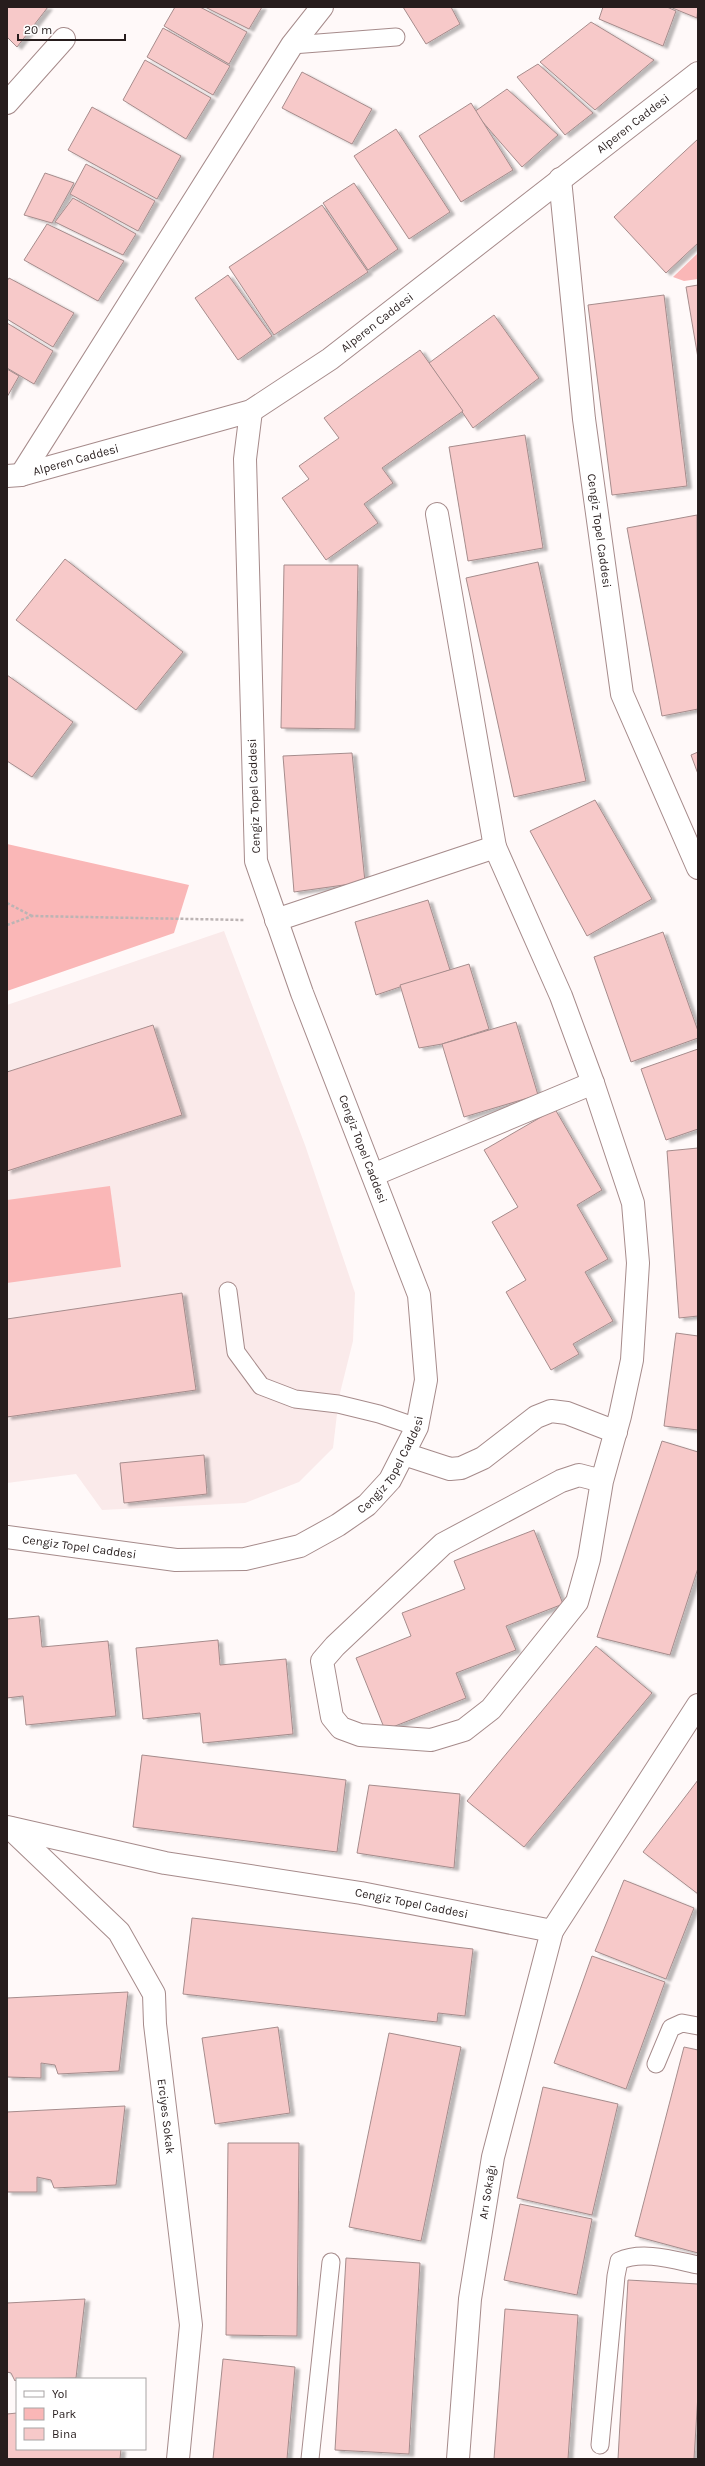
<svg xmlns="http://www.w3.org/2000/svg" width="705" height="2466" viewBox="0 0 705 2466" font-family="Karla,sans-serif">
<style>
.built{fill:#faeaea}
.green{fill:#fab7b7}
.building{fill:#f7c9c9;stroke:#a68c8c;filter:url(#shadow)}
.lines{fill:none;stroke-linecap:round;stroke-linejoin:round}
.service-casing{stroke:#a68b8b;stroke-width:19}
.minor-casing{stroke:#a68b8b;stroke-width:24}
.tertiary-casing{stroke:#a68b8b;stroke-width:24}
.path{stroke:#bcb4b4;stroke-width:2.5;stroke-dasharray:3 2;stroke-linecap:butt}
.service{stroke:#fff;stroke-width:17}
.minor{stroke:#fff;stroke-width:22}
.tertiary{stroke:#fff;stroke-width:22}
.labels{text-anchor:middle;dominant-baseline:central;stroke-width:3.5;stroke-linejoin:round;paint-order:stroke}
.street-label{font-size:12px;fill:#271d1d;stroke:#fff}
</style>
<defs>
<filter id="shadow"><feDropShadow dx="4.5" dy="2.5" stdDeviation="1" flood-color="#0004"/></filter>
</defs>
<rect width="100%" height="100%" fill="#fff9f9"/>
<polygon class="built" points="224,931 305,1145 355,1293 353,1341 339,1397 333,1448 299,1482 245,1503 102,1510 76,1474 7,1483 7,1005"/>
<g class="green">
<polygon points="698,253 698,279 684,281 673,277"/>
<polygon points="7,844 189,885 174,933 7,991"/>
<polygon points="110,1186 121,1267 7,1283 7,1200"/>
</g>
<g class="building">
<polygon points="7,7 48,7 17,47 7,37"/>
<polygon points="175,7 200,7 247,32 229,64 164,26"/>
<polygon points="205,7 262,7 249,29"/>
<polygon points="403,7 451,7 460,24 426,44"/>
<polygon points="603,7 667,7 676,11 663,46 599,19"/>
<polygon points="670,7 698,7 697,18"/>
<polygon points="591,22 654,60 595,110 540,62"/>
<polygon points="163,28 230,66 213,95 147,57"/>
<polygon points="145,60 211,98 186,139 123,100"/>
<polygon points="538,64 593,113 565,135 517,77"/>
<polygon points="302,72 372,109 352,144 282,108"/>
<polygon points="507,89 558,135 522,167 474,112"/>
<polygon points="471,103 513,170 461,202 419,136"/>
<polygon points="92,107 181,156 157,199 68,150"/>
<polygon points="396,129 450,212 409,239 354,156"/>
<polygon points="698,139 698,243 666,273 614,217"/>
<polygon points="86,164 155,201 138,231 70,194"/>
<polygon points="45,173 74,183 52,223 24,215"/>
<polygon points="354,183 398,249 368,270 323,203"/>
<polygon points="73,198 136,234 123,255 55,222"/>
<polygon points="322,205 368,272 274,335 229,267"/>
<polygon points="47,224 124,261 98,301 24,260"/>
<polygon points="228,275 272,336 238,360 195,298"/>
<polygon points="9,278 74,313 53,347 7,319 7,281"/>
<polygon points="698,285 698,358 686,287"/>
<polygon points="664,295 687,486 612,495 588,305"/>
<polygon points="494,315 539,378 473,428 429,363"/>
<polygon points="7,323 53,351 34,384 7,368"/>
<polygon points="420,350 463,411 382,468 393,483 364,504 378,523 326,560 282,498 309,479 299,466 339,438 324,418"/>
<polygon points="7,369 19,376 7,397"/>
<polygon points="525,435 543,548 468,561 449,447"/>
<polygon points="697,515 698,709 662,716 627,528"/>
<polygon points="65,559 183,652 136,710 16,620"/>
<polygon points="538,562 586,781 514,797 466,578"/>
<polygon points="284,565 358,565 355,729 281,728"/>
<polygon points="7,675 73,722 32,777 7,761"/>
<polygon points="698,752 698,774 691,755"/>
<polygon points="352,753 365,882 294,892 283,756"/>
<polygon points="595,800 652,899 587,936 530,831"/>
<polygon points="428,900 450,970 376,995 355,922"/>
<polygon points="663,932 698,1031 698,1038 631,1062 594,957"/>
<polygon points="469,964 489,1029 442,1044 419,1048 400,985"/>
<polygon points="516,1022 538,1095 464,1117 442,1044"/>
<polygon points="153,1025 182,1115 7,1171 7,1072"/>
<polygon points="698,1049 698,1129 666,1140 641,1069"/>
<polygon points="555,1109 602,1190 577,1205 608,1259 585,1272 613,1321 573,1344 579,1354 551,1370 506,1292 526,1280 492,1222 518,1207 484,1150"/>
<polygon points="698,1148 698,1316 679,1318 667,1151"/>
<polygon points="182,1293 196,1390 7,1417 7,1319"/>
<polygon points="676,1333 698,1336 698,1430 664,1426"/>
<polygon points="662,1441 698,1452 698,1568 670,1655 597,1637"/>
<polygon points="204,1455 207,1494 124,1503 120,1463"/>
<polygon points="534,1530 563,1604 506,1626 516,1650 456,1673 466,1698 385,1730 356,1658 411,1636 402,1613 465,1589 454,1561"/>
<polygon points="39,1616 42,1647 108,1641 116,1716 26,1725 23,1696 7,1698 7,1619"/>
<polygon points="218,1640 220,1665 286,1659 293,1734 203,1743 200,1713 143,1719 136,1648"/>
<polygon points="596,1646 652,1693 524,1847 467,1801"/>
<polygon points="142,1755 346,1780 337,1852 133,1827"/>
<polygon points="698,1780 698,1894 643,1852"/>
<polygon points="369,1785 460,1794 454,1868 357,1853"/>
<polygon points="624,1880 694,1908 666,1979 595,1951"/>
<polygon points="192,1918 473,1949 465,2016 438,2013 437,2022 183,1994"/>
<polygon points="592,1956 665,1982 626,2089 554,2063"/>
<polygon points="128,1992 119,2071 58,2074 55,2065 41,2063 41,2078 7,2077 7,1998"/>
<polygon points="278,2027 290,2113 215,2124 202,2038"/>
<polygon points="389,2033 461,2047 421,2241 349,2227"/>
<polygon points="684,2047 698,2050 698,2253 635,2236"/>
<polygon points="543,2087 618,2104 592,2215 517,2198"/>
<polygon points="125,2106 116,2185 54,2188 51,2180 37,2177 37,2192 7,2192 7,2112"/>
<polygon points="228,2143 299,2143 297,2336 226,2335"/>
<polygon points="520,2204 592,2219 577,2295 504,2280"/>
<polygon points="346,2258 420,2263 409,2454 335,2450"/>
<polygon points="628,2280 698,2284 698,2394 694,2459 618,2459"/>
<polygon points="85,2299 76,2378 17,2379 15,2381 11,2373 7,2372 7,2303"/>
<polygon points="505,2309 578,2315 568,2459 494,2459"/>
<polygon points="223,2359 295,2367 287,2459 213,2459"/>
<polygon points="17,2413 17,2449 121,2449 120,2459 7,2459 7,2414"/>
</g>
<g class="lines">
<defs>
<g id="service">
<polyline points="292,45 396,37"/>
<polyline points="228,1291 236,1352 261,1386 295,1399 338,1404 379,1414 417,1427"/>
<polyline points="656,2064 671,2028 682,2023 698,2026"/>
<path d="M600 2445 616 2276 619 2261C642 2250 674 2260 698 2265"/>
<polyline points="310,2459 331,2262"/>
</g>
<g id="minor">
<polyline points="7,103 64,39"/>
<polyline points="21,475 292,45 322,7"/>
<polyline points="437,514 495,847"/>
<polyline points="276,920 495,847 561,996 593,1083 633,1203 638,1263 632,1360 620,1416 602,1481 589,1559 577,1602 491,1709 464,1730 431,1740 360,1735 341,1728 332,1717 322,1661 335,1646 443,1544 561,1481 579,1475 602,1481"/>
<polyline points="373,1175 593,1083"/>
<polyline points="404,1454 450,1469 461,1468 483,1458 536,1417 551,1411 567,1413 616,1432"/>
<path id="s1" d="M7 1537 176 1560 245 1559 300 1546 338 1525 367 1505 390 1480 417 1427 426 1380 419 1295 302 993 256 861 245 459 251 411"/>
<path id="s2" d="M10 1828 119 1932 154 1994 155 2024 191 2325 178 2459"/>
<path id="s3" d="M458 2459 470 2299 493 2157 552 1931"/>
</g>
<g id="tertiary">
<path id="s4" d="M560 179 584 419 622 694 698 868"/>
<path id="s5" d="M7 476 21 475 251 411 330 359 698 73"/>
<path id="s6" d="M7 1827 165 1863 361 1893 552 1931 698 1705"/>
</g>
</defs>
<use href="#service" class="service-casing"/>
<use href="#minor" class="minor-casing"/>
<use href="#tertiary" class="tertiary-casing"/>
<g class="path">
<polyline points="7,903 32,916"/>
<polyline points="7,925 32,916 244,920"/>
</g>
<use href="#service" class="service"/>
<use href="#minor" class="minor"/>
<use href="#tertiary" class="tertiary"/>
</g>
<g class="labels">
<g class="street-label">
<text stroke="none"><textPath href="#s5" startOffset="731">Alperen Caddesi</textPath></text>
<text stroke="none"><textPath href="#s5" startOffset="407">Alperen Caddesi</textPath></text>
<text stroke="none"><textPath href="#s5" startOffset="71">Alperen Caddesi</textPath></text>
<text stroke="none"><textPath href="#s4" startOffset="354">Cengiz Topel Caddesi</textPath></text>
<text transform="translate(254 796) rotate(-92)">Cengiz Topel Caddesi</text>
<text transform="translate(363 1149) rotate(69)">Cengiz Topel Caddesi</text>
<text stroke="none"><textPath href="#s1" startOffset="422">Cengiz Topel Caddesi</textPath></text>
<text stroke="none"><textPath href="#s1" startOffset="73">Cengiz Topel Caddesi</textPath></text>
<text stroke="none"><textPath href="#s6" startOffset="412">Cengiz Topel Caddesi</textPath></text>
<text stroke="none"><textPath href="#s2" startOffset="345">Erciyes Sokak</textPath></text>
<text stroke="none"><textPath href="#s3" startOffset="269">Arı Sokağı</textPath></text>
</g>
</g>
<rect width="705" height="2466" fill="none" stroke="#271d1d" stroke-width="16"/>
<rect x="16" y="2378" width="130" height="72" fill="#ffffff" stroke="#a9a5a5"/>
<rect x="24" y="2391" width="20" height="6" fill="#ffffff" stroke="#a9a5a5"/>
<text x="52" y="2398" font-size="12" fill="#271d1d">Yol</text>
<rect x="24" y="2408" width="20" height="12" fill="#fab7b7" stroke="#a9a5a5"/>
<text x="52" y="2418" font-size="12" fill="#271d1d">Park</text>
<rect x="24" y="2428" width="20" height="12" fill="#f7c9c9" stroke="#a9a5a5"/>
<text x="52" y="2438" font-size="12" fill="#271d1d">Bina</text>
<path d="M18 34v6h107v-6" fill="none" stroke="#271d1d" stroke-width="2"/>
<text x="24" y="34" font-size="12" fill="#271d1d" stroke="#ffffff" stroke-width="3" paint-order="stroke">20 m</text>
</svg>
